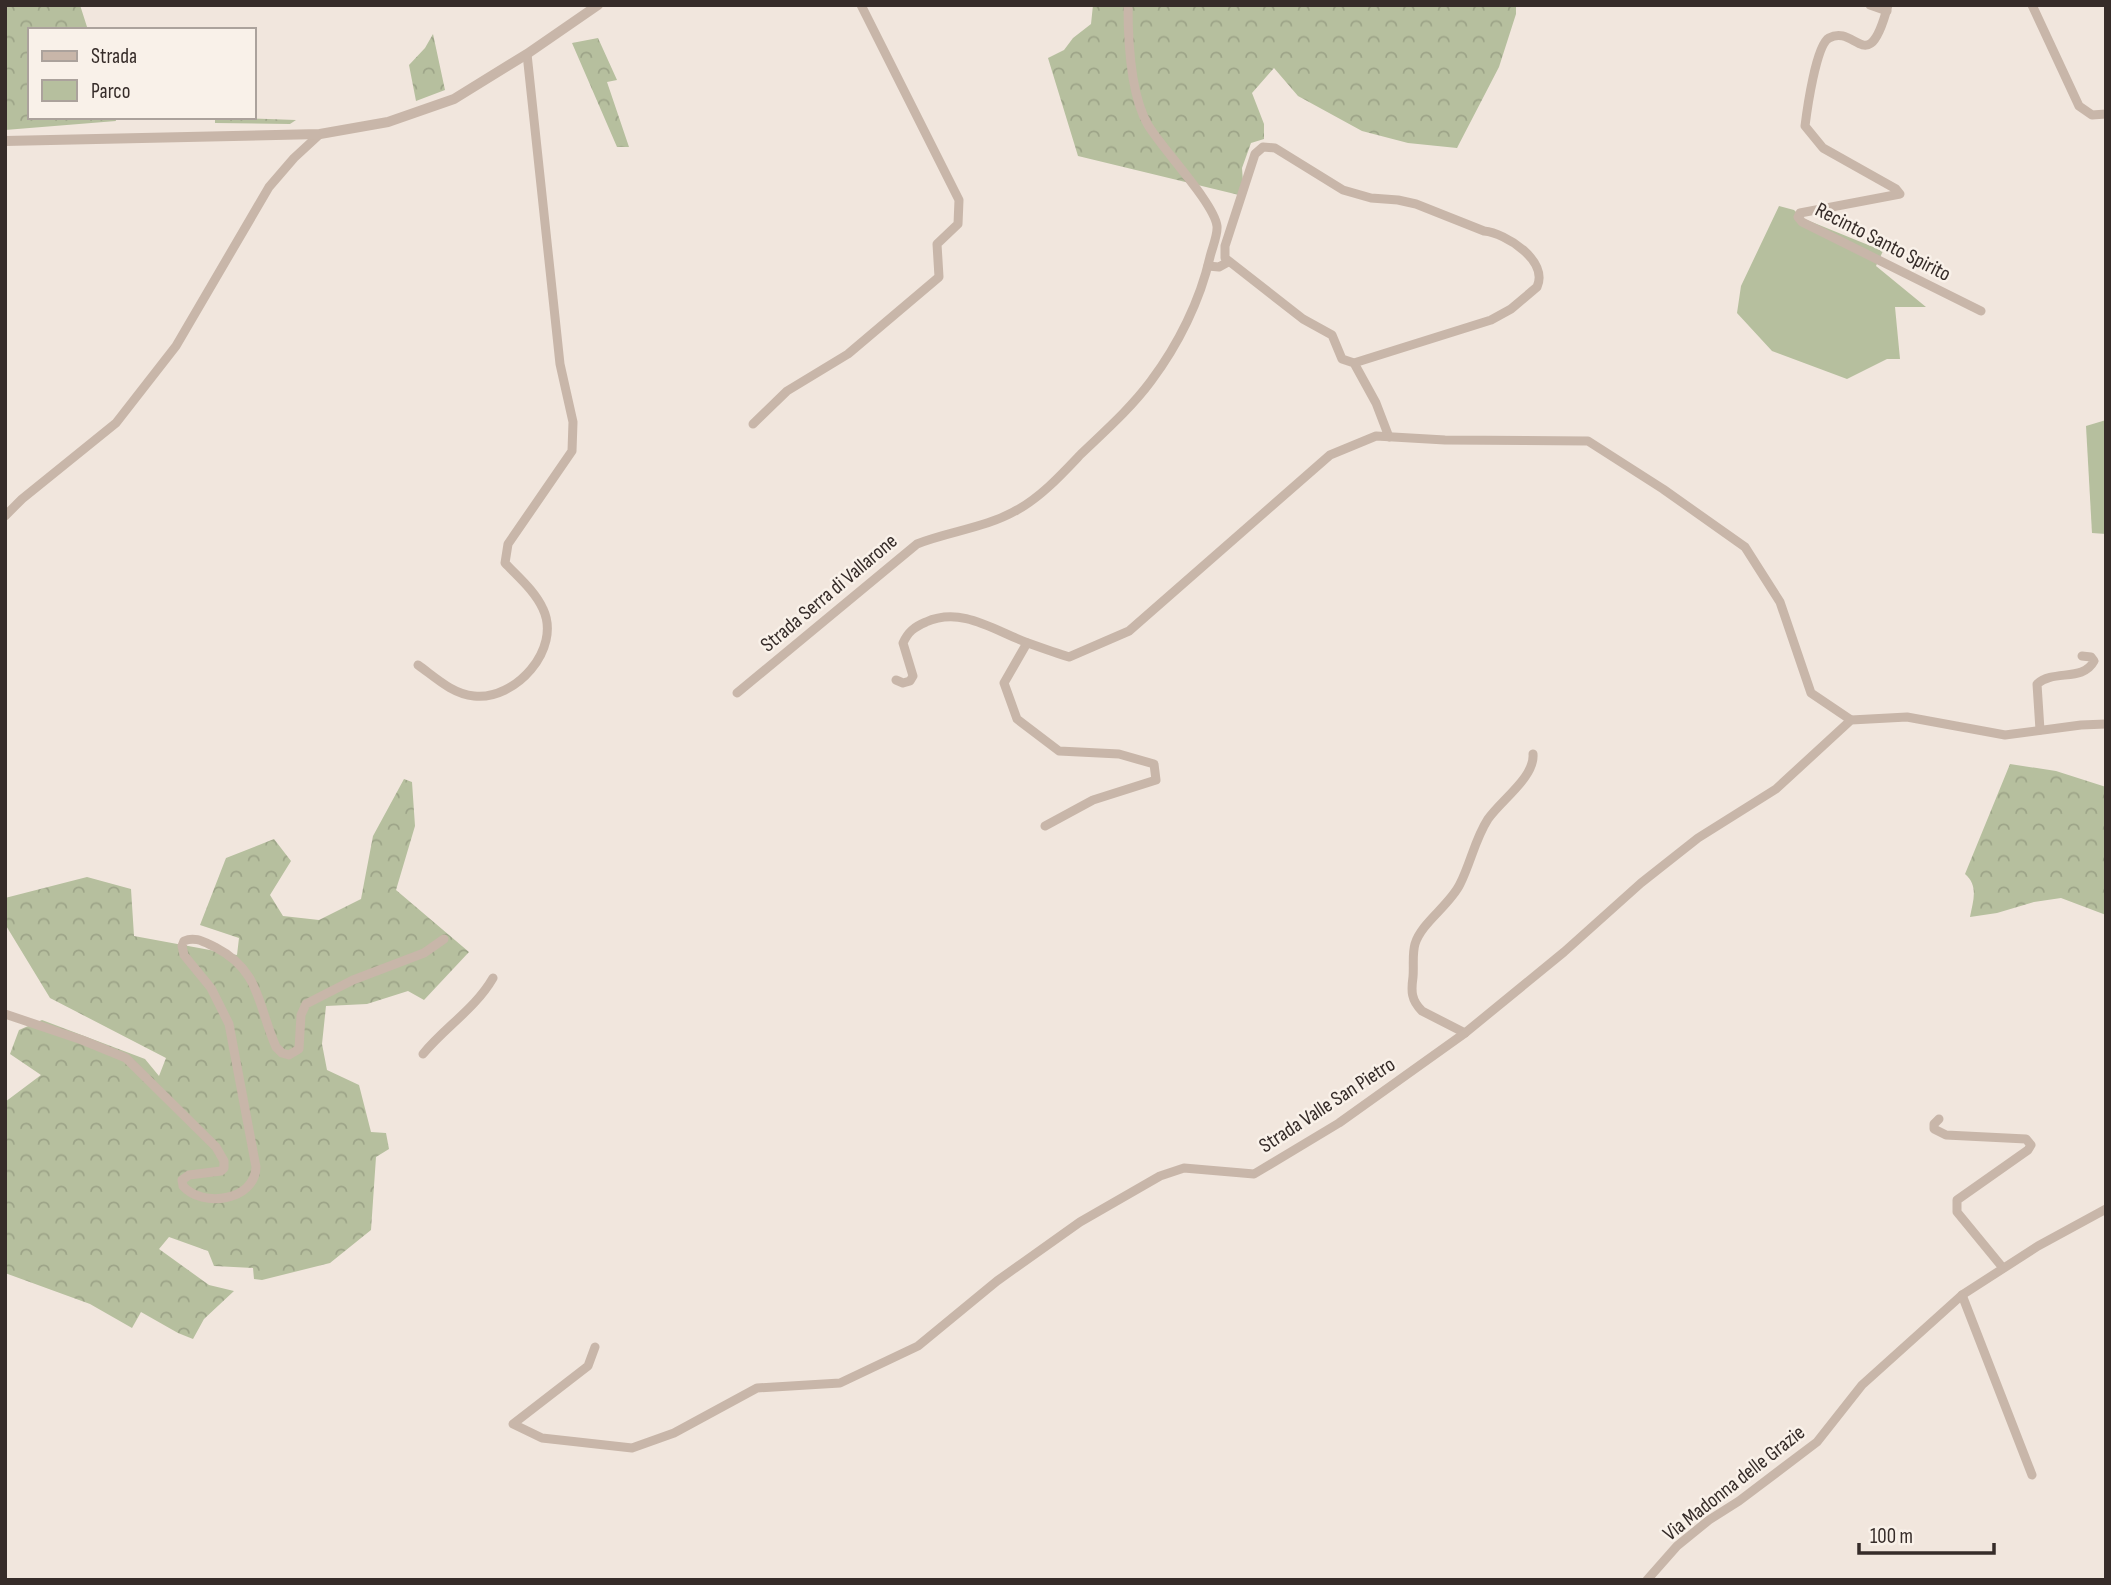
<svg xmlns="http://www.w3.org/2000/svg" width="2111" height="1585" viewBox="0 0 2111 1585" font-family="'Sofia Sans Condensed',sans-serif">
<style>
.green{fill:#b6bf9e}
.forest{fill:url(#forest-crowns)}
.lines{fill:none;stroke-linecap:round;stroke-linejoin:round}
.minor{stroke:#c8b6a9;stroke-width:9}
.tertiary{stroke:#c8b6a9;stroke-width:10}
.labels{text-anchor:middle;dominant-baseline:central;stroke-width:5;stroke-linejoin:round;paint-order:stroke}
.street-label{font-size:21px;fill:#362c29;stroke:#f9f1e9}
</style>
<defs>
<pattern id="forest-crowns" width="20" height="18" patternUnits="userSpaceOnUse" patternTransform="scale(1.75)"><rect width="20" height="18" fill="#b6bf9e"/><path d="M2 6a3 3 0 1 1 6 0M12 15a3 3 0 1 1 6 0" fill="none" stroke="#9da488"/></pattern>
</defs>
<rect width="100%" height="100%" fill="#f1e6dd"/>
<g class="green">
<polygon points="1779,206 1794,210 1802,218 1883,251 1876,266 1926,307 1895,307 1900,359 1887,359 1847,379 1772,351 1737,313 1741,286"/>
<polygon points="2106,420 2106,534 2092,533 2086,426"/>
</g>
<g class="forest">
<polygon points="5,5 80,5 88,30 30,30 30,117 115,117 116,121 5,130"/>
<polygon points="1093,5 1516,5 1516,14 1499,67 1457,148 1408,143 1362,131 1298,96 1274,68 1252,93 1264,124 1264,139 1251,143 1242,168 1243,182 1239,195 1078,156 1048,58 1064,50 1073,38 1091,24"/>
<polygon points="433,34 445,90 416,101 409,65 425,48"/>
<polygon points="598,38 617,80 607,82 629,147 617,147 572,43"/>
<polygon points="215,117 296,120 290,124 215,123"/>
<path d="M2010 764 2056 771 2106 787V915L2061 898 2034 902 1997 913 1970 917C1973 901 1979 886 1965 874Z"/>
<polygon points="404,779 412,782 415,826 396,890 469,952 424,1000 408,991 367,1004 326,1006 322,1044 327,1070 359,1085 371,1132 386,1133 389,1149 376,1157 371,1230 330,1263 262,1280 254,1279 253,1268 214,1266 208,1251 169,1237 159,1249 209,1285 234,1291 204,1319 193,1339 178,1333 141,1312 132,1328 90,1304 5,1273 5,1102 41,1075 10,1054 19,1030 42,1020 145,1059 159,1076 166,1058 50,998 5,924 5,898 87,877 131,889 134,936 237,955 239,938 200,925 226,858 274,839 291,861 270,895 283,916 319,920 361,899 373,836"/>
</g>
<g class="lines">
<g class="minor">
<polyline points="1870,5 1887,11"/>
<path d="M1888 5C1868 81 1856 23 1829 38 1816 45 1807 110 1805 126L1823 148 1896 189 1900 194 1800 213 1798 217 1802 222 1981 311"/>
<polyline points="2032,5 2079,106 2092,115 2106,114"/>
<polyline points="1208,266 1219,267 1228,262"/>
<path d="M1354 363 1342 359 1332 335 1303 319 1225 258V246L1255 154 1263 147 1275 148 1343 190 1371 198 1398 200 1416 204 1484 231C1506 233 1549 261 1537 287L1511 309 1491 320 1354 363 1376 403 1389 437"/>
<polyline points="753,424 787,391 848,354 939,277 937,244 958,224 959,200 861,5"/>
<polyline points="5,516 22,499 116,423 176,346 269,187 294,158 320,134"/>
<polyline points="1027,643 1004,683 1017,719 1059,751 1119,754 1154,764 1156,780 1093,800 1045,826"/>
<path d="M418 665C435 677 452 694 474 696 515 701 562 649 543 609 535 591 518 577 505 563L508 544 572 451 573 422 560 364 527 54"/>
<path d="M896 680 903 683 910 681 913 676 903 643C908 632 914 627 926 622 962 606 995 631 1028 643 1042 648 1056 653 1069 657L1129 631 1330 455 1376 436 1445 440 1588 441 1663 489 1745 547 1780 602 1811 693 1851 720"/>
<path d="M737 693 917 544C950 531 986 528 1017 510 1041 497 1062 474 1081 454 1105 431 1131 408 1151 381 1178 345 1200 301 1210 257 1212 248 1218 235 1217 226 1214 203 1163 150 1148 125 1130 94 1128 40 1128 5"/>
<path d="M2040 730 2037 684C2054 669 2083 682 2094 661L2091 657 2082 656"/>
<path d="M5 1014 82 1040 126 1058 216 1147 224 1161V1168L221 1171 189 1175 182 1180 183 1186C202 1208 255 1201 256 1167L229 1024 211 988 184 955 182 946 184 941C195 936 204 942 215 947 261 971 257 1004 276 1047L282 1053 289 1055 299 1049 301 1015 306 1004 353 980 424 953 444 939"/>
<path d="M1465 1033 1422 1011C1411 1000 1411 991 1413 977 1414 967 1412 954 1415 944 1421 923 1450 905 1460 884 1471 862 1475 839 1488 819 1501 800 1535 777 1533 754"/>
<path d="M423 1054C445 1027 475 1009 493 978"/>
<polyline points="1939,1119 1934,1124 1934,1129 1946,1135 2026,1139 2031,1145 2028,1150 1957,1200 1957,1212 2003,1268"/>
<polyline points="1962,1295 2032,1475"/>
<polyline points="595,1347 588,1366 513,1424 542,1438 632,1448 674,1433 757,1388 840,1383 918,1346 997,1281 1080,1222 1160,1176 1184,1168 1254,1174 1339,1123 1465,1033 1564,952 1641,883 1698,838 1776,789 1851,720 1907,717 2005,735 2081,725 2106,724"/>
<polyline points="1647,1580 1677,1546 1709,1520 1739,1501 1817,1442 1862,1385 1962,1295 2038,1246 2106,1209"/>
</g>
<polyline class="tertiary" points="5,141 320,134 388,122 454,99 527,54 598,5"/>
</g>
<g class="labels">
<g class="street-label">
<text transform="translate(1883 242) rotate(27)">Recinto Santo Spirito</text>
<text transform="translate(829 593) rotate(-40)">Strada Serra di Vallarone</text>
<text transform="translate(1327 1105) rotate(-33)">Strada Valle San Pietro</text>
<text transform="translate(1734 1483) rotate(-38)">Via Madonna delle Grazie</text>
</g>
</g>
<rect width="2111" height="1585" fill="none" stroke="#362c29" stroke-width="14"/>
<rect x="28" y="28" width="228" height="91" fill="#f9f1e9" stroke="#aba29c" stroke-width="2"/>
<rect x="42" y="51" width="35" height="10" fill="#c8b6a9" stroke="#aba29c" stroke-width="2"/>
<text x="91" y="63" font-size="21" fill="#362c29">Strada</text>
<rect x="42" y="80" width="35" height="21" fill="#b6bf9e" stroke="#aba29c" stroke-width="2"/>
<text x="91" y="98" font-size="21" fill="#362c29">Parco</text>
<path d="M1859 1543v10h135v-10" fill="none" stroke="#362c29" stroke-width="3.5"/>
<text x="1870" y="1543" font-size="21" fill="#362c29" stroke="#f9f1e9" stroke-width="5" paint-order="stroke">100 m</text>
</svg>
